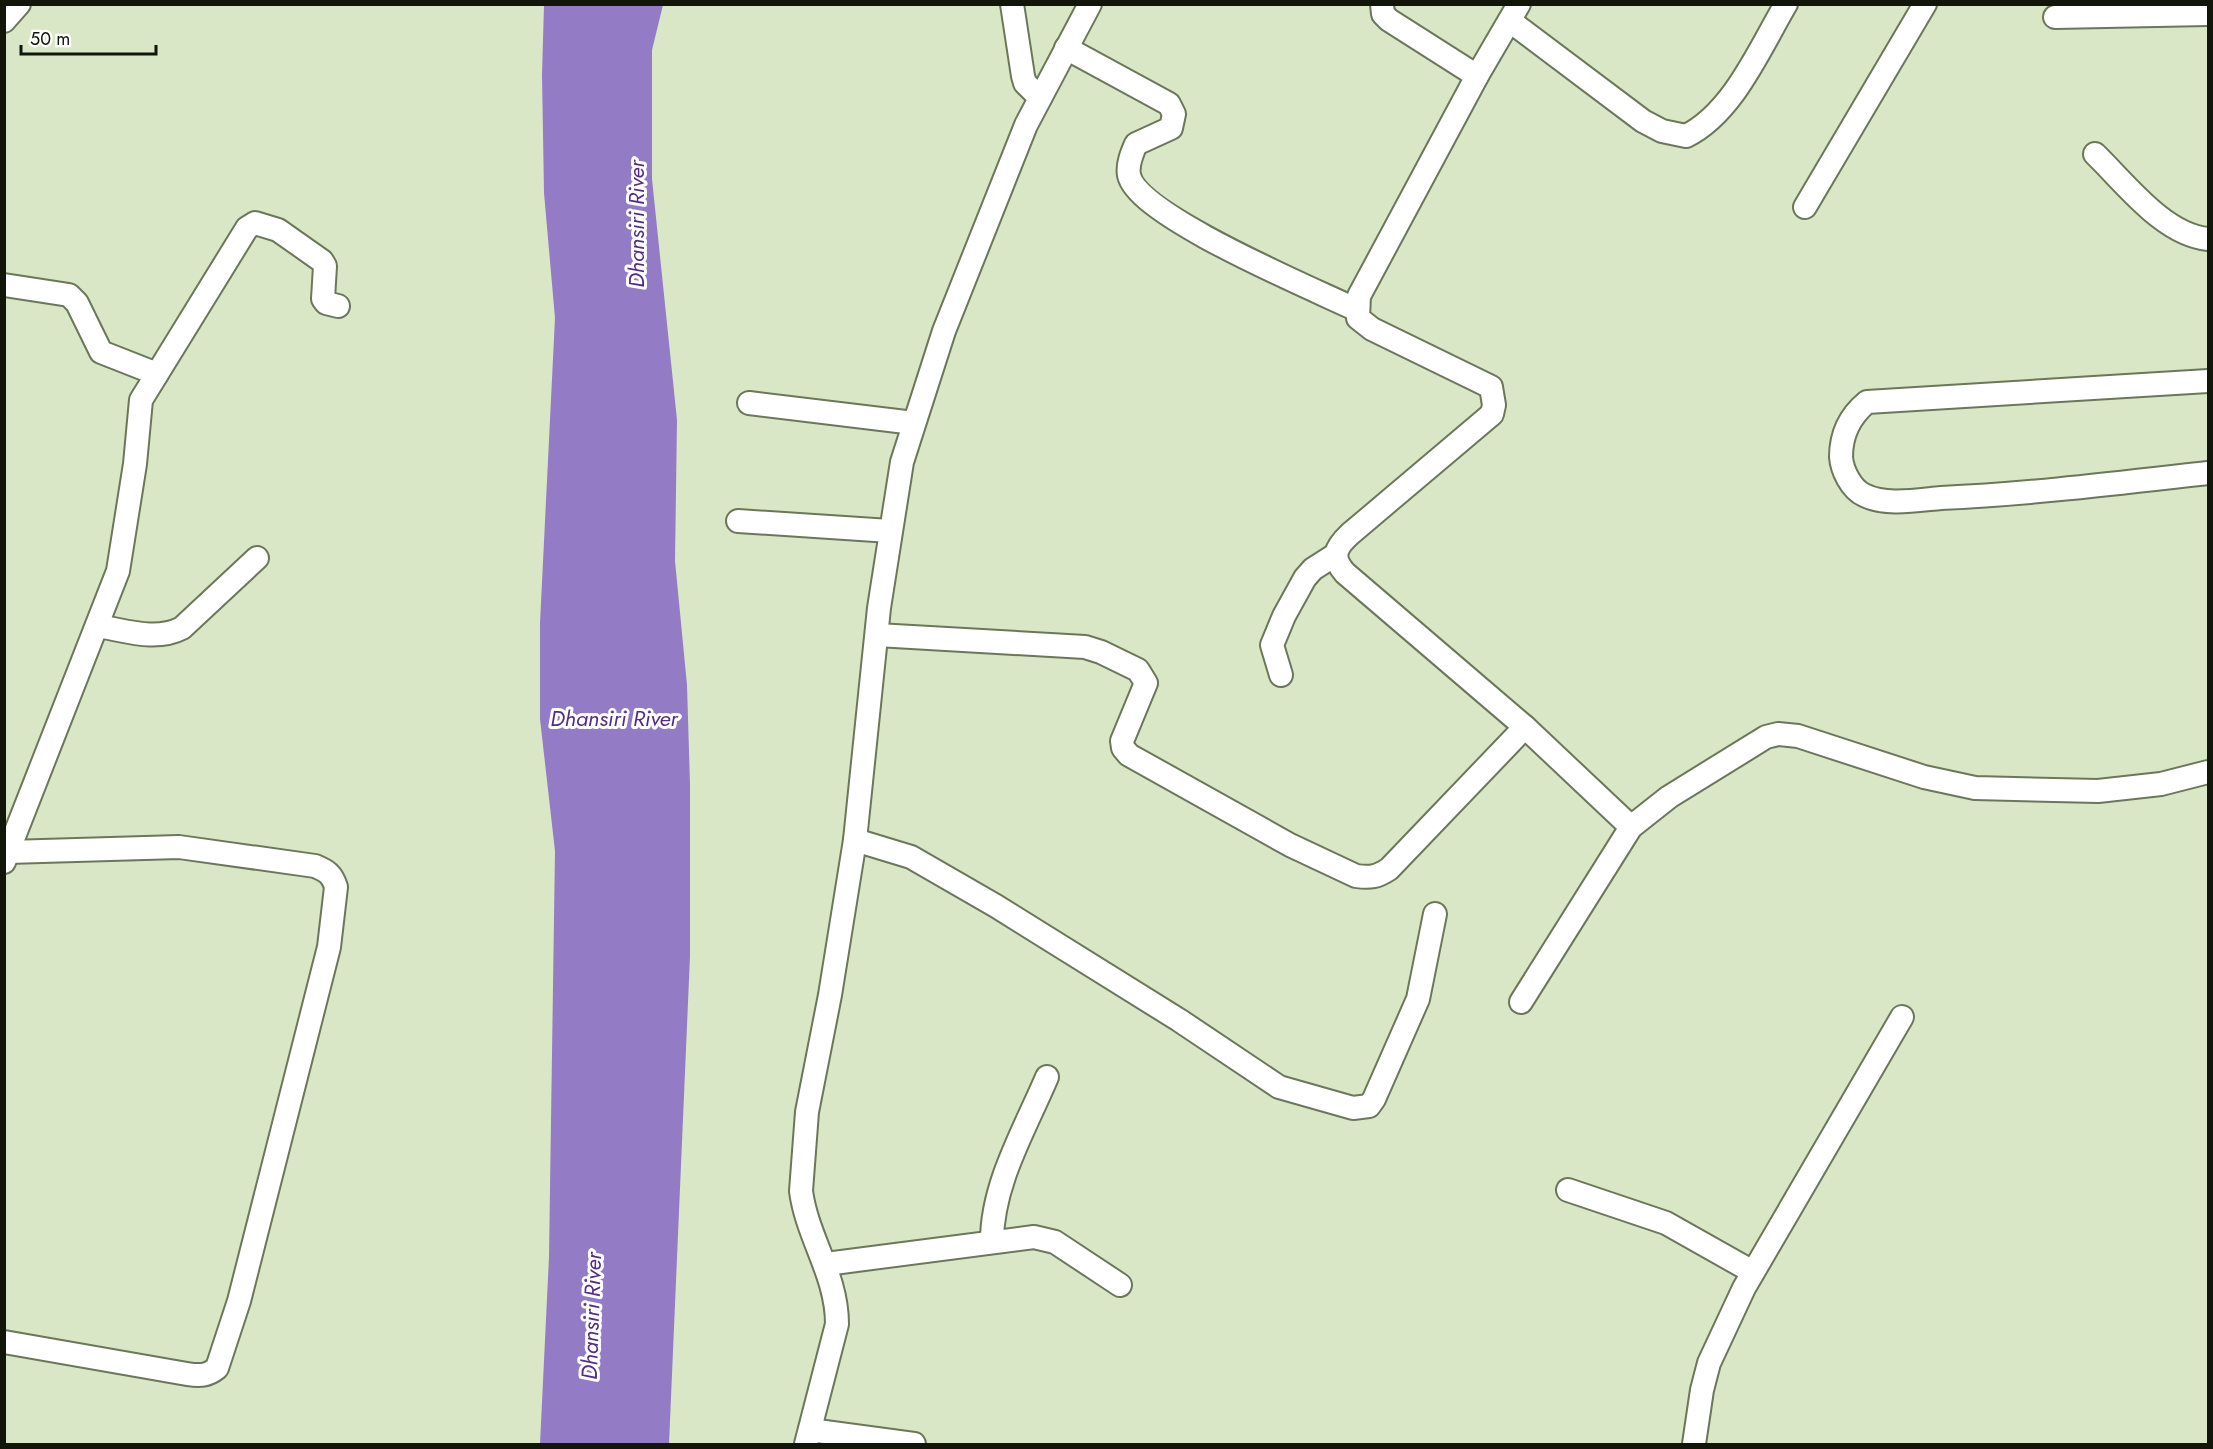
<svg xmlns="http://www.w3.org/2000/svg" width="2213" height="1449" viewBox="0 0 2213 1449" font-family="Jost,sans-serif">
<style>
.water{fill:#947bc6}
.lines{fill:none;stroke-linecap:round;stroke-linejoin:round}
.minor-casing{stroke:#6b765a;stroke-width:26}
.minor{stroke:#fff;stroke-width:22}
.labels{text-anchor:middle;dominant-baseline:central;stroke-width:6;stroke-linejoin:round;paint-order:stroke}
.water-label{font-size:22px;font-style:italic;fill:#522c86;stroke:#fff}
</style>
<rect width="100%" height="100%" fill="#d9e7c7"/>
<polygon class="water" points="544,5 663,5 652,50 652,179 677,420 675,561 687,685 690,784 690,956 669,1444 540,1444 549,1257 555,851 540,719 540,623 555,318 544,193 542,75"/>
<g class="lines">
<defs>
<g id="minor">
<polyline points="1012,4 1023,76 1025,83 1040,98"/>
<polyline points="1382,4 1383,14 1389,20 1477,76"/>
<path d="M1519 4 1477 76 1359 296 1358 318 1372 329 1491 387 1494 405 1492 414 1350 534C1335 548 1331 557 1345 573L1525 727 1631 827"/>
<polyline points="2055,17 2208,14"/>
<polyline points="4,21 19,4"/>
<path d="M1510 21 1643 121 1662 131 1686 136C1733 113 1760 48 1786 4"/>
<path d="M1066 48 1169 104 1174 114 1171 128 1136 144C1132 153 1127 165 1129 175 1137 216 1316 290 1357 310"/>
<path d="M2095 154C2126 184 2164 235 2208 239"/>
<polyline points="1805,207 1925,4"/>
<polyline points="4,285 69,295 77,303 101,352 157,374"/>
<path d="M2208 381 1867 402C1850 416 1841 435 1841 457 1842 470 1851 489 1864 495 1885 506 1918 500 1941 498 2030 494 2119 483 2208 473"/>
<polyline points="749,403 914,423"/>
<polyline points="738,521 890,531"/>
<path d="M97 626C125 630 155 642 182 628L257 558"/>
<path d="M877 635 1085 647 1101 652 1138 670 1146 683 1122 741 1123 748 1129 755 1290 845 1356 876C1370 878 1377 877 1389 869L1525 727"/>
<polyline points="1281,675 1272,645 1284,616 1305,578 1313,569 1335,555"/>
<polyline points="855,840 911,857 996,906 1179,1020 1279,1087 1353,1108 1369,1106 1374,1099 1418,999 1435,914"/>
<polyline points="4,862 118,571 135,464 141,400 247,228 255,223 278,230 322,261 325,266 323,299 326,303 338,306"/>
<polyline points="1521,1002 1631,827 1669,797 1766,737 1778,734 1798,736 1924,777 1975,788 2098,791 2161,784 2208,772"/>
<polyline points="1568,1190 1666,1223 1753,1272"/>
<path d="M992 1241C992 1184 1025 1129 1047 1077"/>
<polyline points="826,1264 1034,1237 1055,1242 1120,1285"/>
<path d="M4 1342 187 1374C200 1376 207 1376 217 1368L239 1301 329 947 336 887C332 874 327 871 315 866L179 847 8 852"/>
<polyline points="810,1430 914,1444"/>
<path d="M806 1444 837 1324C837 1275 807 1237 801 1191L807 1112 830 995 855 840 879 608 902 462 944 331 1026 125 1090 4"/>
<polyline points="1694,1444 1702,1390 1709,1363 1744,1288 1902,1017"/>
</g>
</defs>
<use href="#minor" class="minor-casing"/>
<use href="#minor" class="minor"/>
</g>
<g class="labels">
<g class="water-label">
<text transform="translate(636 224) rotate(-90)">Dhansiri River</text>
<text x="614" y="718">Dhansiri River</text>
<text transform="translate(591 1316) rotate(-88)">Dhansiri River</text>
</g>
</g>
<rect width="2213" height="1449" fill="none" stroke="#11150a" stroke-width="12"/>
<path d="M21 45v9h135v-9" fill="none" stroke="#11150a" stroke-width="3"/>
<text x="30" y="45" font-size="18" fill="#11150a" stroke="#ffffff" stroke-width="4.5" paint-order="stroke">50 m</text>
</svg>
